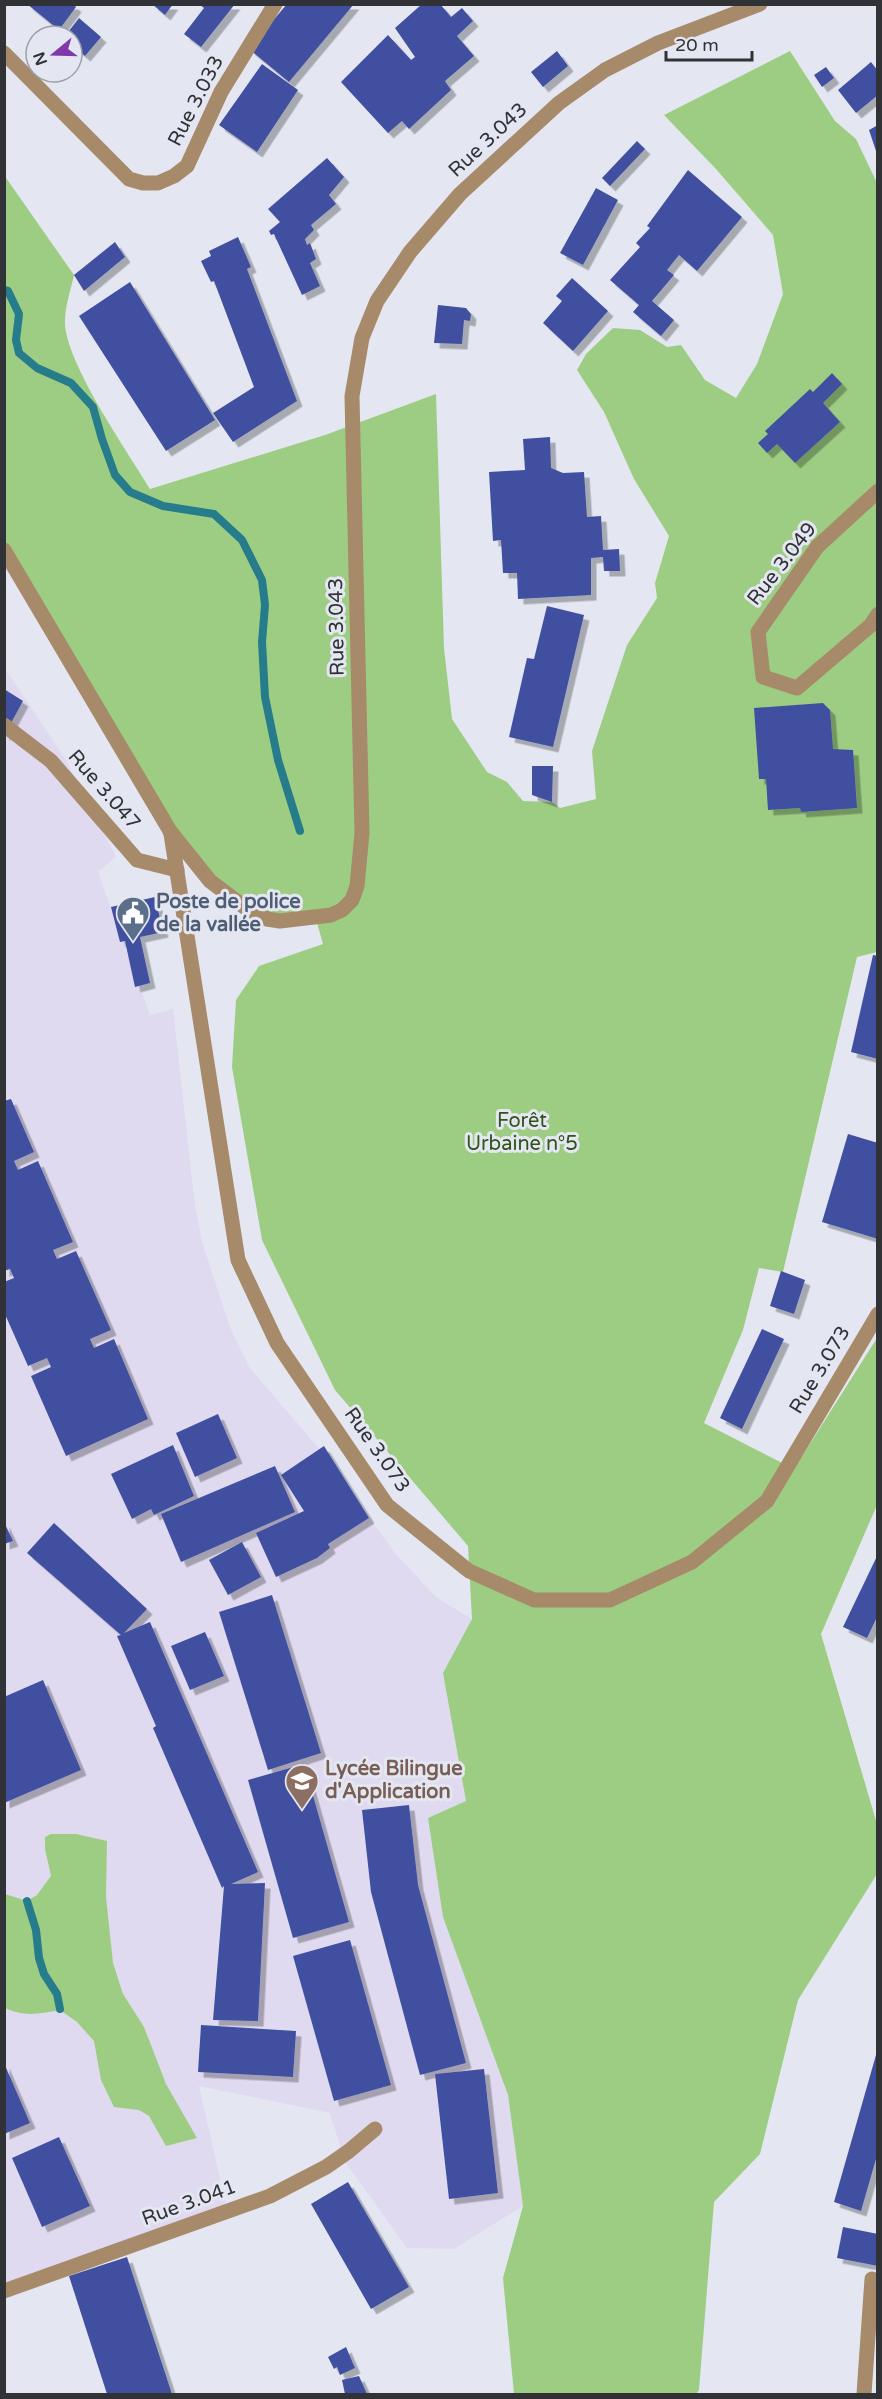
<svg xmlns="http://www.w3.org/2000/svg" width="882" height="2399" viewBox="0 0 882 2399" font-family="'Varela Round',sans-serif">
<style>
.education{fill:#dfdaf0}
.green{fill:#9dcd83}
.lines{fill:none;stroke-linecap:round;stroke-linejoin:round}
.stream{stroke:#267c8a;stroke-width:8}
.building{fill:#40509f;filter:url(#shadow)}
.minor{stroke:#a78a69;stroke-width:15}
.labels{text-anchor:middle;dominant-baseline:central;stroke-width:6;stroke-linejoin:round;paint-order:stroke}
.street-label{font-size:20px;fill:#313236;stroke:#e4e7f2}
.service-label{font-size:20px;font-weight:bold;fill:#4e5e75;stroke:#e4e7f2;text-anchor:start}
.park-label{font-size:20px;fill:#305318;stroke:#e4e7f2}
.education-label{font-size:20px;font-weight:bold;fill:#785e54;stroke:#e4e7f2;text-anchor:start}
</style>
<defs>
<filter id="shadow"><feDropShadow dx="5.5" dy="5.5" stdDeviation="0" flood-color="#0004"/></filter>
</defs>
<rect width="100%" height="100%" fill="#e4e7f2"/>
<polygon class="education" points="4,667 66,760 116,857 98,872 150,1015 173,1009 195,1205 203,1245 230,1327 249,1367 316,1445 395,1553 436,1597 472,1619 443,1673 466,1801 443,1917 508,2095 523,2206 454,2249 407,2248 345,2162 330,2113 199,2086 226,2205 5,2287"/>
<g class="green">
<path d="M790 51 835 121 856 139 877 183V952L857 957 783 1272 759 1268 743 1330 704 1423 794 1469 877 1338V1505L821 1634 877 1824V1874L798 2000 760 2154 714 2202 699 2390 696 2394H514L503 2278 523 2206 508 2095 443 1917 428 1818 466 1801 443 1673 472 1619 468 1546 335 1390 262 1240 232 1067 236 1000 259 966 323 944 315 916 269 913 232 895 170 831 5 553 4 175 74 275C71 289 65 306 65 321 64 361 128 452 150 489L325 435 436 394 444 648 452 719 487 772 507 782 523 801 552 802 560 808 596 799 592 751 627 645 657 598 655 583 669 536 634 479 604 412 577 370 586 354 613 328 640 330 667 347 681 345 705 380 736 398 757 364 783 294 773 235 716 169 664 115Z"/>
<path d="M51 1834H76L107 1841 106 1897 113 1963 123 1994 144 2027 166 2084 197 2138 166 2146 149 2116 139 2110 114 2107 101 2080 94 2041 77 2022 60 2010C39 2014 24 2017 5 2008V1894L27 1901 37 1895 51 1876 45 1849V1837Z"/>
</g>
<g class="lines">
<g class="stream">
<polyline points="4,290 8,291 19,314 16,340 19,353 37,368 71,383 93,407 102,439 115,475 130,492 163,506 214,514 242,540 262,580 265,605 262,642 265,697 278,760 300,831"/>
<polyline points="27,1901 36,1930 39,1958 44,1974 57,1994 60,2009"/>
</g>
</g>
<g class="building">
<polygon points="27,4 73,4 76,7 59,30"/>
<polygon points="152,4 173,4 165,15"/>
<polygon points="199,4 235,4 201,47 184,34 204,8"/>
<polygon points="287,4 354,4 289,82 249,49"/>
<polygon points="422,4 440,4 451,17 462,8 473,21 457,36 474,56 445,81 451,90 409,129 402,121 388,133 341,82 388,35 411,60 415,57 395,28"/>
<polygon points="79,18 101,37 85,56 72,45 72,36 65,36"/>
<polygon points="557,51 568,66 543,87 531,72"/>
<polygon points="871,62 878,71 878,95 856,113 838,90"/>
<polygon points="262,64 298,90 257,152 219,125"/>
<polygon points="826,67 834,78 822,87 814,75"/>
<polygon points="878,125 878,154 877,154 869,130"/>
<polygon points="637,141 645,149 610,186 602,178"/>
<polygon points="327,158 344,177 329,195 336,204 311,225 314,230 305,239 307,245 310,243 316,259 310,263 320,286 302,295 274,234 271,235 269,231 280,222 268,209"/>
<polygon points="688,170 742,217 697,271 679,255 667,270 674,275 652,301 674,320 661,336 633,312 639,305 610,280 640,247 636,243 650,228 647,226"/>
<polygon points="596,188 618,200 583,265 560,253"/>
<polygon points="238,237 251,267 247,269 297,401 233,442 213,413 254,387 214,281 211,282 201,261 211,256 209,251"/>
<polygon points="115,242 125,257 84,291 74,275"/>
<polygon points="572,278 608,311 573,351 543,323 562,301 556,296"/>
<polygon points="130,282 215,420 166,451 79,316"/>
<polygon points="438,305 466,308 471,314 470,321 464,320 462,344 434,343"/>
<polygon points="832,373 842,384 823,403 840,422 795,463 777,444 767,453 758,443 768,434 765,431 810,389 813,392"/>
<polygon points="550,437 551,468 563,473 584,472 587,517 601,516 603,550 619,549 620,571 604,571 603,557 591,558 591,595 518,599 517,573 503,573 501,540 493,541 489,472 525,470 523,439"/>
<polygon points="547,606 584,615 553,747 509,737 527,658 534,659"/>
<polygon points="4,689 23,701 4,736"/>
<polygon points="823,703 830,710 833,749 853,750 857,808 801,812 800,808 768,810 766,779 759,779 754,708"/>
<polygon points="532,766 553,766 552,802 532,795"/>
<polygon points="155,897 163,932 140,937 150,983 135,987 125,941 120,942 111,907"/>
<polygon points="873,955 878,956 878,1059 851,1052"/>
<polygon points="11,1099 34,1152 14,1161 18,1170 38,1161 73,1242 53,1250 57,1259 76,1251 111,1330 90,1339 94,1348 114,1339 148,1419 66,1456 31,1376 51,1367 47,1358 28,1366 4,1312 4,1282 14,1278 10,1269 4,1271 4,1101"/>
<polygon points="848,1134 878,1143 878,1239 822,1222"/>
<polygon points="781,1271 805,1280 794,1314 770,1306"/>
<polygon points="762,1329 784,1339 742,1429 720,1418"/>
<polygon points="218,1414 237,1458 195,1477 176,1433"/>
<polygon points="173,1445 194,1496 154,1515 151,1509 132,1519 111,1474"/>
<polygon points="324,1446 369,1518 328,1544 330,1548 317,1558 276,1577 256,1533 304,1511 281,1475"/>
<polygon points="275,1466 295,1512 181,1562 161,1514"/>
<polygon points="4,1522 13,1541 4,1544"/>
<polygon points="54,1523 147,1609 124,1633 150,1622 258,1872 231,1884 265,1883 258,2021 213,2020 224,1886 222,1888 153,1728 156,1726 117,1636 121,1635 27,1553"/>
<polygon points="242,1542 261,1577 228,1595 209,1560"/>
<polygon points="878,1554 878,1615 867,1638 843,1627"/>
<polygon points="272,1595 321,1753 268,1770 219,1612"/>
<polygon points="205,1632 224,1676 190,1690 171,1646"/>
<polygon points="43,1680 81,1770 4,1803 4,1697"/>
<polygon points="304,1764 349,1922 293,1938 248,1780"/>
<polygon points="409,1805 418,1885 466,2063 420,2075 371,1892 362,1810"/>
<polygon points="350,1940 391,2085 334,2101 293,1956"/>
<polygon points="201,2025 296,2031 293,2077 198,2072"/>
<polygon points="878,2048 878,2152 861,2211 834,2202"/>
<polygon points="4,2063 30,2123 4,2134"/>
<polygon points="484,2069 498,2193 449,2199 435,2074"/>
<polygon points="59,2137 90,2206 42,2227 12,2158"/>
<polygon points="348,2182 409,2287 371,2309 311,2204"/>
<polygon points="843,2227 878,2234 878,2266 837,2258"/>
<polygon points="127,2257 172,2394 107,2394 69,2276"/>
<polygon points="346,2347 355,2368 340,2375 337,2367 334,2369 328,2357"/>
<polygon points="359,2376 367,2394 345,2394 342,2380"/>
</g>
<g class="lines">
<g class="minor">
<polyline points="4,53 129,179 143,183 158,183 174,176 187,166 221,92 275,4"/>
<polyline points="878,491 817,547 758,632 763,677 797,688 871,625 878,614"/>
<polyline points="4,550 170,831 210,881 247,909 267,919 280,921 331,915 342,910 352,900 357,886 362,833 352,396 362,338 377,301 410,252 460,194 559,103 605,70 658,43 760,4"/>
<polyline points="4,725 51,761 137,860 177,870"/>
<polyline points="171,834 238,1260 277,1343 387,1505 469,1571 534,1600 610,1600 692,1562 767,1501 878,1314"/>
<polyline points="4,2291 270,2196 326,2167 349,2151 375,2129"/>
<polyline points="864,2394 872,2279"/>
</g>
</g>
<defs>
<symbol id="civic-pin" viewBox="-11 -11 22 30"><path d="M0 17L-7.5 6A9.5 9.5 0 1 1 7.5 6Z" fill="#5c6f8a" stroke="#e4e7f2"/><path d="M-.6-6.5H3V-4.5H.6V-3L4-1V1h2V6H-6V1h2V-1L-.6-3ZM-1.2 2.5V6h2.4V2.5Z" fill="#fff"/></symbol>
<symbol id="school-pin" viewBox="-11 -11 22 30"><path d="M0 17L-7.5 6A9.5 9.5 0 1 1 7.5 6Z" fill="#8d6e63" stroke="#e4e7f2"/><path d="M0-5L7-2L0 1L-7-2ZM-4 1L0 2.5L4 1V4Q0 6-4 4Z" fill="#fff"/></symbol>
</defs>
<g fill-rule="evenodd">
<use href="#civic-pin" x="114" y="894" width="38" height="52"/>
<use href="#school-pin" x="283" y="1762" width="38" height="52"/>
</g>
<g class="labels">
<g class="street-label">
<text transform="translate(196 101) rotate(-63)">Rue 3.033</text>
<text transform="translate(488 140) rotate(-43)">Rue 3.043</text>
<text transform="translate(782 564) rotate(-52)">Rue 3.049</text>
<text transform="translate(337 627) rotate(-91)">Rue 3.043</text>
<text transform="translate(104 790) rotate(49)">Rue 3.047</text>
<text transform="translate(820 1370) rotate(-59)">Rue 3.073</text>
<text transform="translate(377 1450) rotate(55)">Rue 3.073</text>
<text transform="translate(189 2203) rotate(-20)">Rue 3.041</text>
</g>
<g class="service-label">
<text x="156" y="902">Poste de police<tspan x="156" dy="23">de la vallée</tspan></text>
</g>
<g class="park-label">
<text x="522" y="1121">Forêt<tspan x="522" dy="23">Urbaine n°5</tspan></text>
</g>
<g class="education-label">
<text x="325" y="1769">Lycée Bilingue<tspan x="325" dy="23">d'Application</tspan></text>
</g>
</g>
<rect width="882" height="2399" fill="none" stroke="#313236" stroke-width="12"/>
<g transform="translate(54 54) rotate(251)"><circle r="28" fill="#e4e7f2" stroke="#9c9fa7" stroke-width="1.5"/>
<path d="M0-4.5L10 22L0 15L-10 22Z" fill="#8138ab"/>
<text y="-9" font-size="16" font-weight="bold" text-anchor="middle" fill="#313236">N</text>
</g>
<path d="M666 51v9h86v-9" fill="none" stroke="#313236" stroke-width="3"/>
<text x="675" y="51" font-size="18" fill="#313236" stroke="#e4e7f2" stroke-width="4.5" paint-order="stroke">20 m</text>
</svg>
